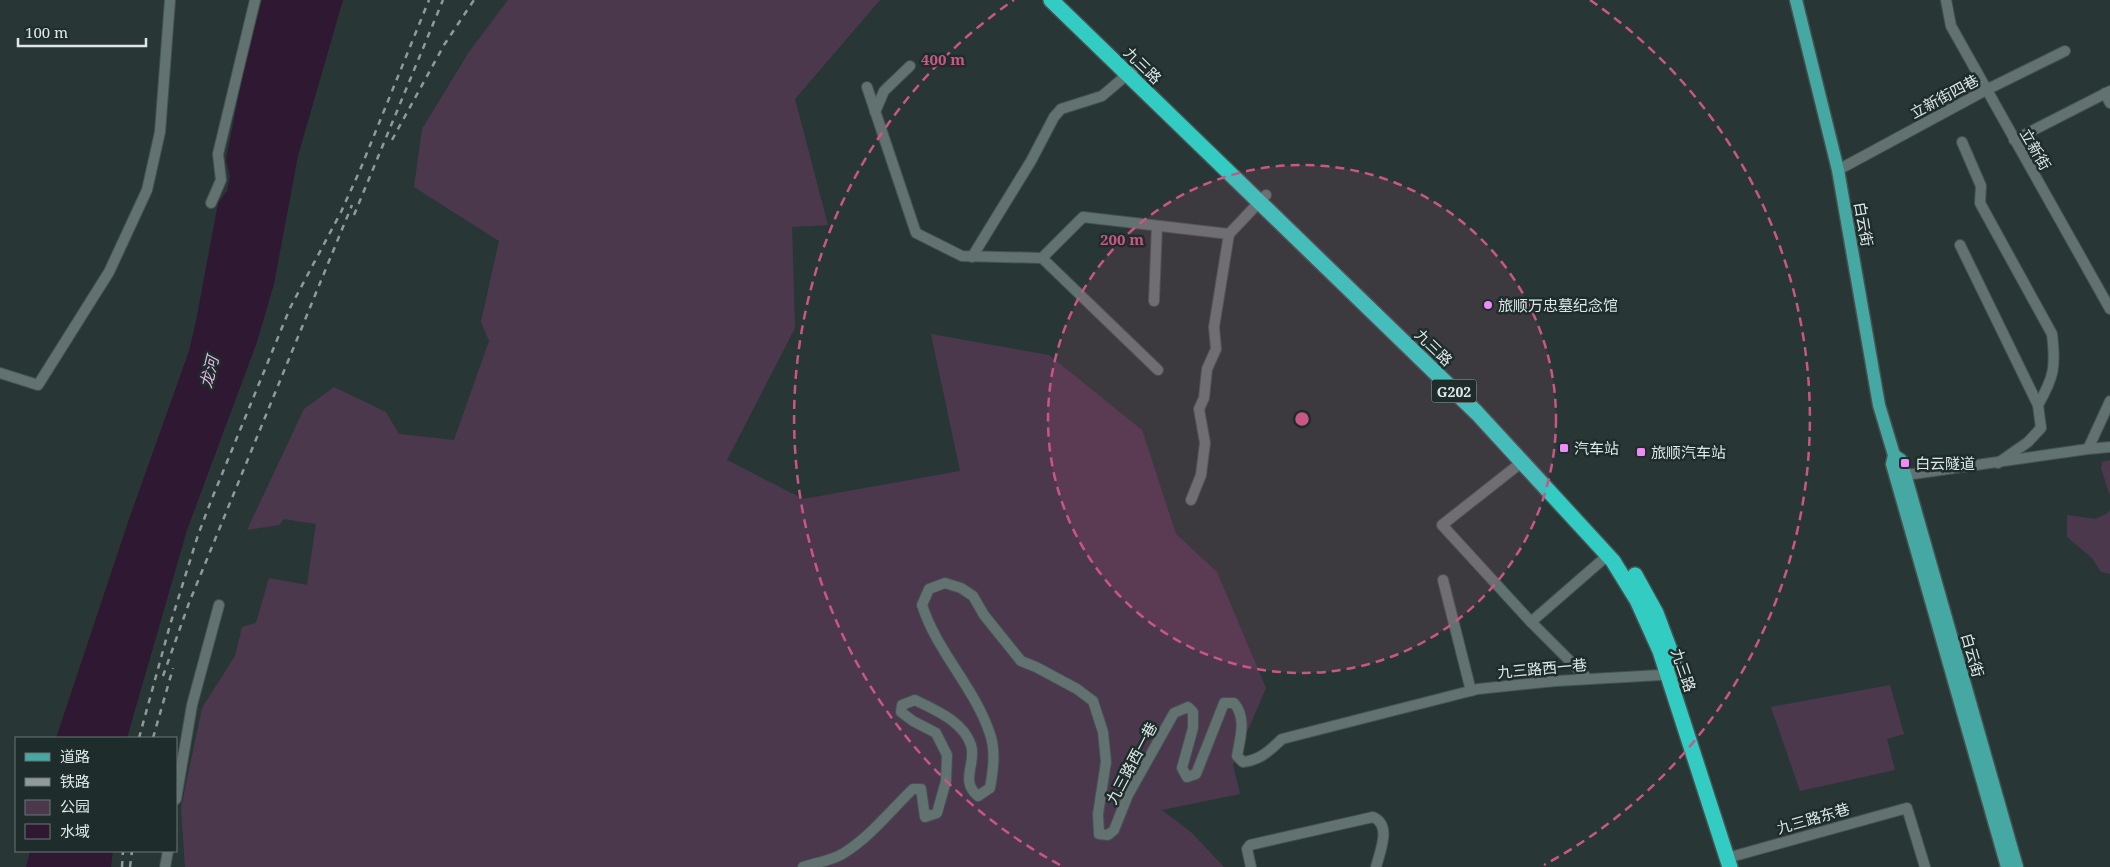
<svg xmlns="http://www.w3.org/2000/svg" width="2110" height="867" viewBox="0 0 2110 867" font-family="'Noto Serif','Noto Sans SC',serif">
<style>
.green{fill:#4c384d}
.water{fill:#2f1831}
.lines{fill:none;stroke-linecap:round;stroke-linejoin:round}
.minor-casing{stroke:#465251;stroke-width:12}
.major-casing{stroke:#465251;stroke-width:15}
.highway-casing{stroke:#465251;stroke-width:18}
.minor{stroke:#627270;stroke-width:10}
.major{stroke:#45a8a2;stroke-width:12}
.highway{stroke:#32ccc3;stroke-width:15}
.rail{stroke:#8f9a99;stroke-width:2.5;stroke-dasharray:6 6;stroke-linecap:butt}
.ring{fill:none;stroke:#ca5685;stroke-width:2.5;stroke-dasharray:9 6}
.poi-dot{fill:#ef8bf6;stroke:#1e2d2c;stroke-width:2}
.labels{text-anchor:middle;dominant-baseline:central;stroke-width:5;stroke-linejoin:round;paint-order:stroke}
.shield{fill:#1e2d2c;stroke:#a4afae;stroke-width:1}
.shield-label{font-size:14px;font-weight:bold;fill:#dee7e6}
.street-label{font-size:15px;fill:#dee7e6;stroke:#1e2d2c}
.poi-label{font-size:15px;fill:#dee7e6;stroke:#1e2d2c;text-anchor:start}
.water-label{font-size:16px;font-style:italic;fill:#e6b7e8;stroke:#1e2d2c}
.centre{fill:#ca5685;stroke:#1e2d2c;stroke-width:2.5}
.ring-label{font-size:15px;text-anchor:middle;font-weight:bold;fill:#ca5685;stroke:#1e2d2c;stroke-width:5;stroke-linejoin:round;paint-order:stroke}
</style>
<rect width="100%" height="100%" fill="#283736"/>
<g class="green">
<polygon points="508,0 880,0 795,99 828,225 792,227 795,328 727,460 803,499 960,471 931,334 1049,355 1142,430 1176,534 1217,572 1266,688 1233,765 1240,794 1162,810 1192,833 1224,867 185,867 181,808 202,708 235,656 242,627 256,623 269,578 307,585 316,524 284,519 279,525 247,530 304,409 334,387 386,412 399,434 454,440 489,341 481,322 499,241 414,187 422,129 469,52"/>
<polygon points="2110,460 2110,496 2101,468 2102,462"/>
<polygon points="2110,509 2110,574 2101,572 2092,558 2067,537 2067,515 2095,519 2108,513"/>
<polygon points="1890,685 1904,734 1887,739 1895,770 1800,791 1771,707"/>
</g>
<g class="water">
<polygon points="262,0 343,0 298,156 274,284 257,342 187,530 127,738 56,738 128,522 189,351 196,321 218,203 227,191 230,176 226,160 243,73"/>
<polygon points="30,851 113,851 111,867 26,867"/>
</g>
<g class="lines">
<defs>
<g id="minor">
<polyline points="1946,0 1951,26 2110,309"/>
<polyline points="867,87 916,233 962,256 1042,258 1083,217 1229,234"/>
<polyline points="2105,93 2110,103"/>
<polyline points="875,112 884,91 910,66"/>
<polyline points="2014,140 2110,91"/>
<path d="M1962 142 1981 186 1980 203 2052 334C2056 367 2054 377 2038 405"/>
<polyline points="1838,170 1986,90 2065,51"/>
<polyline points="211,203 221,180 218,154 255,0"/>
<polyline points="1960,245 2038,405 2041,428 2028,442 1998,463"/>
<polyline points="972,257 1031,161 1054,117 1061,109 1102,96 1135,68"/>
<polyline points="1042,258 1158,370"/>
<polyline points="1154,301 1157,226"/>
<polyline points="0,373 38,385 109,272 147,190 160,132 170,0"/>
<polyline points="2088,449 2110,447"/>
<polyline points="1522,462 1442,525 1531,622 1588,679"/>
<polyline points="1899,476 2088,449 2110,401"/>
<polyline points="1191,500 1201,475 1205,443 1199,409 1204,398 1207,369 1216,349 1214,327 1229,234 1266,195"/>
<polyline points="1443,580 1471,691"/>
<polyline points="1531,622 1608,555"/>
<polyline points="176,799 192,705 219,605"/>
<polyline points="1727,858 1907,808 1925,867"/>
<polyline points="165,867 168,851"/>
<path d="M803 867C817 862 832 861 844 853 870 837 891 810 913 789H921L925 817 937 813 946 781 947 755 936 733 913 721 901 712 902 705 915 700C935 710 963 721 971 745 977 763 959 781 978 796L990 788C993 771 996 751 990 734 975 688 937 652 922 605L929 589 945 583 961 588 973 596 984 615 1021 661 1036 667 1077 689 1093 701 1103 732 1106 762 1098 814 1099 834 1108 835 1114 830 1128 795 1174 713 1188 707 1193 712V728L1182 768 1187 777 1196 774 1224 703H1234C1247 718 1240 738 1237 756L1243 762C1261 760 1270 750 1282 739L1478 689 1556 681 1678 674"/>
<path d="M1251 867 1247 849 1250 845 1373 817C1392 825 1380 851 1376 867"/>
</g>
<g id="major">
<polyline points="1796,0 1838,170 1879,405 1894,455 1892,464 2007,867"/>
<polyline points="1894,455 1901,460 2017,867"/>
</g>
<g id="highway">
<polyline points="1051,0 1477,413 1613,561 1637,600 1660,651 1730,867"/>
<polyline points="1635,575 1656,613 1674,661"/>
</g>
</defs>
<use href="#minor" class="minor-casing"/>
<use href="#major" class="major-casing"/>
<use href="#highway" class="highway-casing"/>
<use href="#minor" class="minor"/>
<use href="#major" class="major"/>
<use href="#highway" class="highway"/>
<g class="rail">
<polyline points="392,140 444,45 474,0"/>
<polyline points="354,215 443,0"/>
<polyline points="163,676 189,603 352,205"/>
<polyline points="139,738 170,625 198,535 211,501 290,308 341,212 360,170 429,0"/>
<polyline points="153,738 173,668"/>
<polyline points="122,867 123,851"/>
<polyline points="130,867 132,851"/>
</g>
</g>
<circle cx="1302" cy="419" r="254" fill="#ca5685" fill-opacity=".12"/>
<g class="ring">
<circle cx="1302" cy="419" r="254"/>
<path d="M1060 865A508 508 0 0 1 1014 0M1590 0A508 508 0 0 1 1544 865"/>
</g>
<g class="poi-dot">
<circle cx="1488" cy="305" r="5"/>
<rect x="1559" y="443" width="10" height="10" rx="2.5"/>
<rect x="1636" y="447" width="10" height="10" rx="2.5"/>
<rect x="1900" y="458" width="10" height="10" rx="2.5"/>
</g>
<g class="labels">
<rect class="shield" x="1431.5" y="379.5" width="45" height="23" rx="4"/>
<g class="shield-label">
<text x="1454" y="391">G202</text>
</g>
<g class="street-label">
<text transform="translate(1143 65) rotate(44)">九三路</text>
<text transform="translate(1944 96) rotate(-28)">立新街四巷</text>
<text transform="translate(2036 149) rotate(60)">立新街</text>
<text transform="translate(1864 224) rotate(80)">白云街</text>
<text transform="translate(1434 347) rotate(44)">九三路</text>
<text transform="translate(1973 655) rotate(74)">白云街</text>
<text transform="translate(1542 668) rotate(-5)">九三路西一巷</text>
<text transform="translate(1684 670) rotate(71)">九三路</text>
<text transform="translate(1131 763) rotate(-62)">九三路西一巷</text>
<text transform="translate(1813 818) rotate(-16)">九三路东巷</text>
</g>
<g class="poi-label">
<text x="1498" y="305">旅顺万忠墓纪念馆</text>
<text x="1574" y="448">汽车站</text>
<text x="1651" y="452">旅顺汽车站</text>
<text x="1915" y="463">白云隧道</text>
</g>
<g class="water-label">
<text transform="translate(209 372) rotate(-76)">龙河</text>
</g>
</g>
<circle cx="1302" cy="419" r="8" class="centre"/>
<g class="ring-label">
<text x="943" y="65">400 m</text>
<text x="1122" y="245">200 m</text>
</g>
<rect x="15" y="737" width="162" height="115" fill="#1e2d2c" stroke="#6b7776"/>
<rect x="25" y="753" width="25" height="8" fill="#45a8a2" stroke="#6b7776"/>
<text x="60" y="762" font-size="15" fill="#dee7e6">道路</text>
<rect x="25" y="778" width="25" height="8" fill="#8f9a99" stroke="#6b7776"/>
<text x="60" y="787" font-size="15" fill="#dee7e6">铁路</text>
<rect x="25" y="800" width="25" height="15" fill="#4c384d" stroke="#6b7776"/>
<text x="60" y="812" font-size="15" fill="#dee7e6">公园</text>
<rect x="25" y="824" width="25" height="15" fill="#2f1831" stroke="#6b7776"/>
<text x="60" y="837" font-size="15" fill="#dee7e6">水域</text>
<path d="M18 38v8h128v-8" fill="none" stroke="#dee7e6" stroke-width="2.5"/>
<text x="25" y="38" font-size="15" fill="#dee7e6" stroke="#1e2d2c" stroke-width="4" paint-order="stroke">100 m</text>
</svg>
